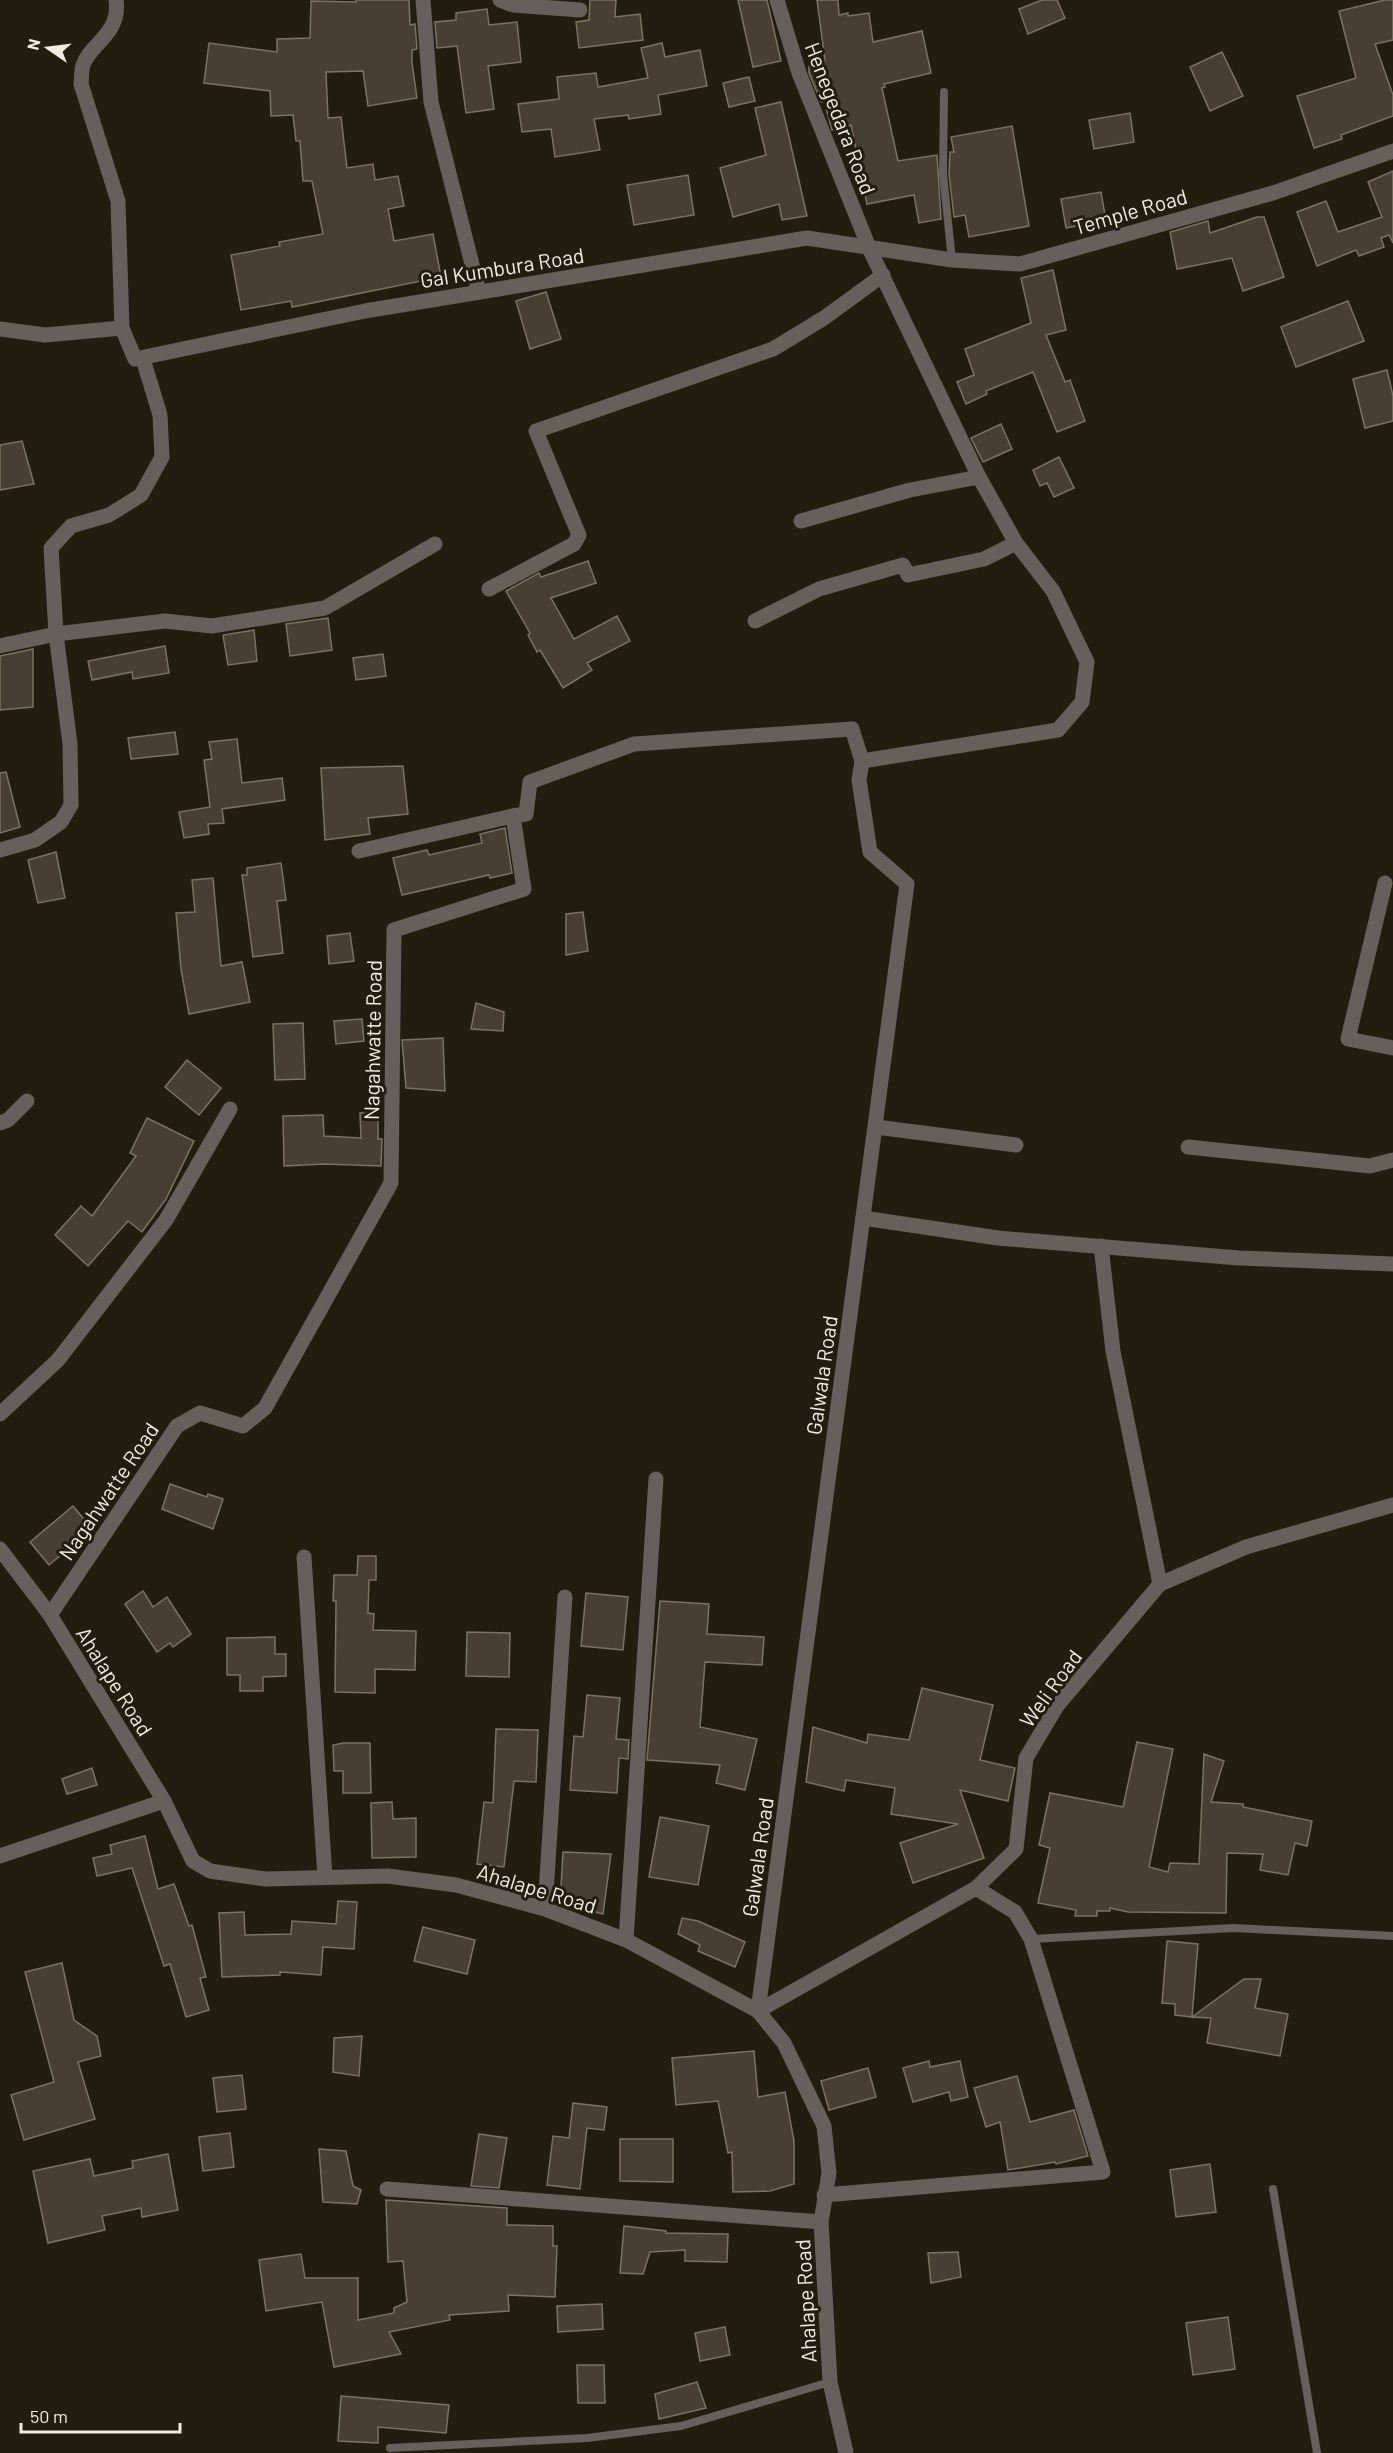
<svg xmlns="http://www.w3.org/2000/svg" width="1393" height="2453" viewBox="0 0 1393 2453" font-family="Barlow,sans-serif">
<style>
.building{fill:#474032;stroke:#7a7263;stroke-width:1.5}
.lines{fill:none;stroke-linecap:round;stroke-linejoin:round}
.service{stroke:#665f5b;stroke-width:8}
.minor{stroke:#665f5b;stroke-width:15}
.tertiary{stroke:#665f5b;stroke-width:15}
.labels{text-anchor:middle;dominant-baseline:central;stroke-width:6;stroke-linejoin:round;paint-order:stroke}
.street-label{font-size:21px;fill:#f0ece3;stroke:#231d10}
</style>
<rect width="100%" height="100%" fill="#231d10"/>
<g class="building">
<polygon points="356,0 409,0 410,25 415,24 417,49 412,50 412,63 417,98 368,106 363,71 326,72 328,118 341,117 347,168 373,164 375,180 398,176 404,206 388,209 394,241 433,234 441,277 292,307 291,301 241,310 231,255 280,246 279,242 323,234 312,181 303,181 300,141 296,141 293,115 271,116 270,91 204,83 209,43 277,52 277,39 310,38 311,1 356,2"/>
<polygon points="590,0 616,0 615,17 640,14 643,40 579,48 576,22 589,20"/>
<polygon points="738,0 767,0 781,61 753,67"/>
<polygon points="817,0 838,0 839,15 848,13 848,16 869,13 873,42 922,31 931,73 884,84 885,87 882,88 898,161 937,155 941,219 919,223 914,195 867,204 851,125 832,130 824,101 821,102 809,73 809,65 825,61"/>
<polygon points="1042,0 1057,0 1065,18 1028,34 1019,9"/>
<polygon points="1385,0 1393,0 1393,40 1375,44 1393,95 1393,116 1341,135 1342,139 1314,148 1297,96 1356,78 1339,11"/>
<polygon points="487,9 489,25 517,22 521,62 488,66 494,109 466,113 457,46 437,48 435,22 456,20 456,13"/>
<polygon points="662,43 665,57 700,50 707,86 658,95 661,114 629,119 628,115 594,119 600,150 555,157 551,129 522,132 518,104 559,99 557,77 596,73 598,87 648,78 641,48"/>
<polygon points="1222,52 1243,96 1210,111 1190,67"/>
<polygon points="749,77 755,101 729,107 723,83"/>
<polygon points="781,102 807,216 782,220 779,204 733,217 720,168 766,155 755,108"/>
<polygon points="1130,113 1134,142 1094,149 1089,120"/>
<polygon points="1012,126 1029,226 969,237 965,215 954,217 949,174 950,152 954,152 951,137"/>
<polygon points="1393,171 1393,243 1389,235 1381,238 1384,247 1359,256 1356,250 1317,266 1297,212 1326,201 1338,232 1382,217 1368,182"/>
<polygon points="688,175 694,215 634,225 627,185"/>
<polygon points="1101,192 1106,221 1066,228 1061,199"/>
<polygon points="1257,217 1264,217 1284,277 1243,291 1232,258 1177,269 1170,232 1208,221 1210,233"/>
<polygon points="1053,270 1066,330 1046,335 1065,382 1070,380 1085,421 1057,432 1033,372 986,391 987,394 966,404 957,382 974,375 965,349 1031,323 1021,278"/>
<polygon points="546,292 561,339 530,349 516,301"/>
<polygon points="1348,301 1364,341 1296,367 1281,327"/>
<polygon points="1387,370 1393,396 1393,421 1365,428 1353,379"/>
<polygon points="1001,424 1012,449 983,462 971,438"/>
<polygon points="22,441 34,484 0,490 0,445"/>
<polygon points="1059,457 1074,488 1054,497 1047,483 1040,486 1033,470"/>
<polygon points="588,561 596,583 551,598 574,639 617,616 630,641 587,663 592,670 563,688 540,650 537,652 528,635 530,633 506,591 539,573 541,577"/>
<polygon points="328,618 332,650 290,656 286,624"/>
<polygon points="254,630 257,661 228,665 223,635"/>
<polygon points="165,646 169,673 133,679 132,672 92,680 88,661"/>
<polygon points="33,649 33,707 0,710 0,656"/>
<polygon points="383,654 386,676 356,680 353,658"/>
<polygon points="175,732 178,754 131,759 128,738"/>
<polygon points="237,739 242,783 282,778 285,800 222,809 224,823 208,824 209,834 184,838 179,812 210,807 204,760 212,759 209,742"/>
<polygon points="403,766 408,814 368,818 370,834 325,840 321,768"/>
<polygon points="6,772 20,827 0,833 0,773"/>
<polygon points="505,828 512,873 490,878 489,875 402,895 393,858 427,850 429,855 482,843 480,834"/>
<polygon points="56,852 65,898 38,903 28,860"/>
<polygon points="281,863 286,900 277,901 283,953 253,957 242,875 247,875 247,868"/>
<polygon points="213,878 221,966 242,962 250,1002 189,1014 181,969 176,913 195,912 192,880"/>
<polygon points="583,912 588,951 566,955 566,914"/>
<polygon points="350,933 354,961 329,964 327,936"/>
<polygon points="476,1003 504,1012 503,1031 471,1029"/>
<polygon points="362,1019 364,1041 336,1044 334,1021"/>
<polygon points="303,1023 305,1079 275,1080 273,1024"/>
<polygon points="443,1038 445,1091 406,1088 402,1040"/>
<polygon points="187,1060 221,1088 199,1115 165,1087"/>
<polygon points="360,1113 378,1113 378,1139 382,1139 381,1166 325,1164 284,1166 283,1116 323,1115 324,1136 361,1138"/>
<polygon points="147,1118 194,1141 166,1199 142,1232 128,1221 88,1266 55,1235 81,1206 92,1216 136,1156 130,1153"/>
<polygon points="170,1484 207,1497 208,1494 223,1499 213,1529 162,1509"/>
<polygon points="73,1506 92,1529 49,1565 30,1542"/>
<polygon points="358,1556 376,1556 376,1580 369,1580 368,1613 374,1614 373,1630 416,1631 415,1670 375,1669 375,1693 335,1692 336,1601 333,1601 334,1575 357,1575"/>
<polygon points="143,1591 153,1607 167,1597 191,1634 173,1647 170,1643 157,1652 125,1604"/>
<polygon points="586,1593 628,1597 623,1650 581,1646"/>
<polygon points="660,1601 709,1604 707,1634 764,1637 762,1665 705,1662 700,1727 757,1739 745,1790 716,1783 720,1765 647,1760"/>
<polygon points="467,1632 510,1633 509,1677 466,1676"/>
<polygon points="275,1637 275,1654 286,1654 286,1676 263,1677 263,1691 240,1691 240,1675 227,1675 227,1638"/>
<polygon points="922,1688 993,1705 980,1760 1015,1768 1008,1801 960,1790 984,1858 913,1883 900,1843 958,1824 891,1814 895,1788 846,1780 844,1791 806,1782 813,1727 867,1743 868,1734 909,1740"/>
<polygon points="587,1695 620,1698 616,1739 629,1740 628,1759 619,1758 617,1793 570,1790 574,1736 583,1737"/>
<polygon points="496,1729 538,1730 536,1782 514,1781 504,1867 477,1864 484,1802 493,1803"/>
<polygon points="1137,1742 1173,1749 1149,1867 1168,1872 1170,1863 1199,1864 1204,1754 1224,1761 1211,1802 1243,1804 1243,1807 1312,1821 1307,1846 1295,1843 1288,1875 1260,1870 1263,1854 1227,1853 1226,1913 1128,1912 1110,1908 1110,1911 1097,1911 1097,1916 1075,1916 1076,1910 1038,1903 1050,1848 1039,1845 1050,1793 1123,1807"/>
<polygon points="343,1743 370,1743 371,1793 343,1793 343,1771 334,1771 333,1745"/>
<polygon points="92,1768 97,1785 67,1794 62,1779"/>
<polygon points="392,1802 393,1819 416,1818 416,1857 372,1858 371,1803"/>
<polygon points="660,1817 709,1826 698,1885 649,1877"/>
<polygon points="145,1836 158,1889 174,1884 189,1926 192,1925 206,1977 200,1978 209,2010 186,2017 170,1964 164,1966 132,1868 97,1876 93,1858 112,1854 110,1845"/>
<polygon points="563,1852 611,1854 603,1914 560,1903"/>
<polygon points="338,1901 357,1902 354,1949 323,1947 321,1975 280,1972 280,1975 222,1977 219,1913 244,1912 245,1935 291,1934 292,1921 336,1924"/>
<polygon points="682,1918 698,1921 745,1942 735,1967 698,1951 700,1945 678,1934"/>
<polygon points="423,1927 475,1940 467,1974 414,1961"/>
<polygon points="1167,1941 1198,1944 1192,2017 1175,2015 1175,2004 1162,2003"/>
<polygon points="62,1963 74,2020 97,2036 101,2056 78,2062 95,2119 24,2140 11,2095 54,2082 25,1972"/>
<polygon points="1244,1979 1261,1979 1255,2008 1288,2014 1280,2056 1207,2043 1211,2018 1192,2017"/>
<polygon points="362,2036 359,2076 333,2072 334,2038"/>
<polygon points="754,2051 758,2097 785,2092 794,2141 794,2184 770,2191 733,2192 732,2152 728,2153 718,2101 676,2105 672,2058"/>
<polygon points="929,2061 930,2067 960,2061 968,2097 951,2101 949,2092 913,2102 903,2068"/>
<polygon points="868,2068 876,2097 829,2110 821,2081"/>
<polygon points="242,2075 246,2109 217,2112 213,2078"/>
<polygon points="1017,2076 1030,2122 1074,2110 1088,2156 1056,2164 1055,2162 1008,2170 1000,2122 986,2127 974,2088"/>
<polygon points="573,2103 607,2107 604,2130 587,2128 580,2189 547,2185 553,2136 569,2138"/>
<polygon points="230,2133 234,2167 203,2171 199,2137"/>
<polygon points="479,2134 507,2138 499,2188 471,2186"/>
<polygon points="620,2139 673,2139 673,2182 620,2181"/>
<polygon points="319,2149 346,2151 353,2186 361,2190 357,2204 323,2202"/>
<polygon points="168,2154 178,2210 142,2217 141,2208 102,2216 105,2230 48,2243 33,2171 90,2159 94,2176 133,2168 132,2161"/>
<polygon points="1210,2164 1216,2212 1176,2217 1170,2170"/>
<polygon points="386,2200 507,2208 507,2225 553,2226 553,2246 557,2246 555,2297 508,2295 509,2311 449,2315 450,2320 389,2332 401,2354 334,2367 322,2302 266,2311 259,2260 301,2254 305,2278 358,2278 358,2320 394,2313 394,2308 407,2302 403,2261 388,2262"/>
<polygon points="624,2226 666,2231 666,2233 728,2234 727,2262 685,2261 685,2250 650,2252 643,2274 620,2273"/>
<polygon points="958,2252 961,2277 931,2283 928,2253"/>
<polygon points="602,2304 603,2329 558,2332 557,2306"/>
<polygon points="1228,2317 1235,2369 1193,2375 1186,2323"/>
<polygon points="725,2327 730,2355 700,2361 695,2333"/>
<polygon points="577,2365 604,2365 605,2403 578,2403"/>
<polygon points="697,2382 706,2408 659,2419 655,2394"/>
<polygon points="341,2396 449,2405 446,2433 378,2427 378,2443 338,2441"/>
</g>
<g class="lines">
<g class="service">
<polyline points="944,92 943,174 952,260"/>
<polyline points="1031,1939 1234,1928 1393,1936"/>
<polyline points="1273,2189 1317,2453"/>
<polyline points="390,2448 587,2438 681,2426 830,2382"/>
</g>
<g class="minor">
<path d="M116 0C121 34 90 44 83 65 81 71 82 78 81 84L118 201 122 328 135 359 365 311 807 238 952 260 1020 264 1273 193 1393 151"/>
<polyline points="423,0 431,102 479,292"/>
<polyline points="500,0 513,5 580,10"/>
<polyline points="777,0 799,73 870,250 979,477 1016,543 1053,591 1087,662 1082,702 1058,730 862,761"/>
<polyline points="0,329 45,335 122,328"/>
<polyline points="801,521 910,490 979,477"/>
<polyline points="489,589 574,544 579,535 536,431 773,349 824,318 883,275"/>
<polyline points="755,621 819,589 903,565 908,575 984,559 1016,543"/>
<polyline points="0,646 56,634 165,621 212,626 325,608 435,544"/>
<polyline points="0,850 35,840 61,822 71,805 70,744 56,634 51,548 71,526 109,515 141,495 162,457 160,415 143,359"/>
<polyline points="359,851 513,816"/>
<polyline points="1385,883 1348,1039 1393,1048"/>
<polyline points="0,1123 8,1120 27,1101"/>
<polyline points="876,1127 1016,1145"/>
<polyline points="1188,1147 1370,1166 1393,1160"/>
<polyline points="863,1218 998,1238 1239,1258 1393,1264"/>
<polyline points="1101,1246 1113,1351 1160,1584"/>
<polyline points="0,1414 58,1360 166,1220 230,1109"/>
<polyline points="304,1557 325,1877"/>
<polyline points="50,1615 177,1426 200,1413 243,1426 265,1408 391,1183 394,930 524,889 513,816 526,814 530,782 634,744 852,729 862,761 859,780 870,852 907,884 758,2011"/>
<polyline points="0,1856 164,1801"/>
<polyline points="545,1909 565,1597"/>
<polyline points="626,1940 656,1479"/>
<polyline points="758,2011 976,1888 1016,1849 1026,1758 1057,1706 1160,1584 1246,1547 1393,1505"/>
<polyline points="387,2189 821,2222"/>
<polyline points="824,2195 1103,2172 1031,1939 1015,1912 976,1888"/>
</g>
<polyline class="tertiary" points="0,1549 50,1615 164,1801 193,1861 210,1871 265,1879 388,1876 456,1885 545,1909 626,1940 758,2011 784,2043 824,2126 829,2173 821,2222 830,2382 846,2453"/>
</g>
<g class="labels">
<g class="street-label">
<text transform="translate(841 118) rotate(69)">Henegedara Road</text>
<text transform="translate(1130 211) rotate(-16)">Temple Road</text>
<text transform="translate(502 267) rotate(-9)">Gal Kumbura Road</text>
<text transform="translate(372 1040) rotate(-89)">Nagahwatte Road</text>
<text transform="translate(821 1375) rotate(-82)">Galwala Road</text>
<text transform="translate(108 1491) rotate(-56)">Nagahwatte Road</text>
<text transform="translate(115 1681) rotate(58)">Ahalape Road</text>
<text transform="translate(1050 1688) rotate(-54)">Weli Road</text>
<text transform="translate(757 1857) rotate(-82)">Galwala Road</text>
<text transform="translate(537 1888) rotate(17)">Ahalape Road</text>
<text transform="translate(805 2301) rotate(-93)">Ahalape Road</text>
</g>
</g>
<g transform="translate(48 48) rotate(284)" stroke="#231d10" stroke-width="4.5" paint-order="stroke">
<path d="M0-4.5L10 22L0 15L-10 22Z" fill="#f0ece3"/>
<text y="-9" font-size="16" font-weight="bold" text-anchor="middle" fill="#f0ece3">N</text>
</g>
<path d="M21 2423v9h159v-9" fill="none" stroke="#f0ece3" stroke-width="3"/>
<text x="30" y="2423" font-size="18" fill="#f0ece3" stroke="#231d10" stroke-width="4.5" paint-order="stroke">50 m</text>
</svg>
